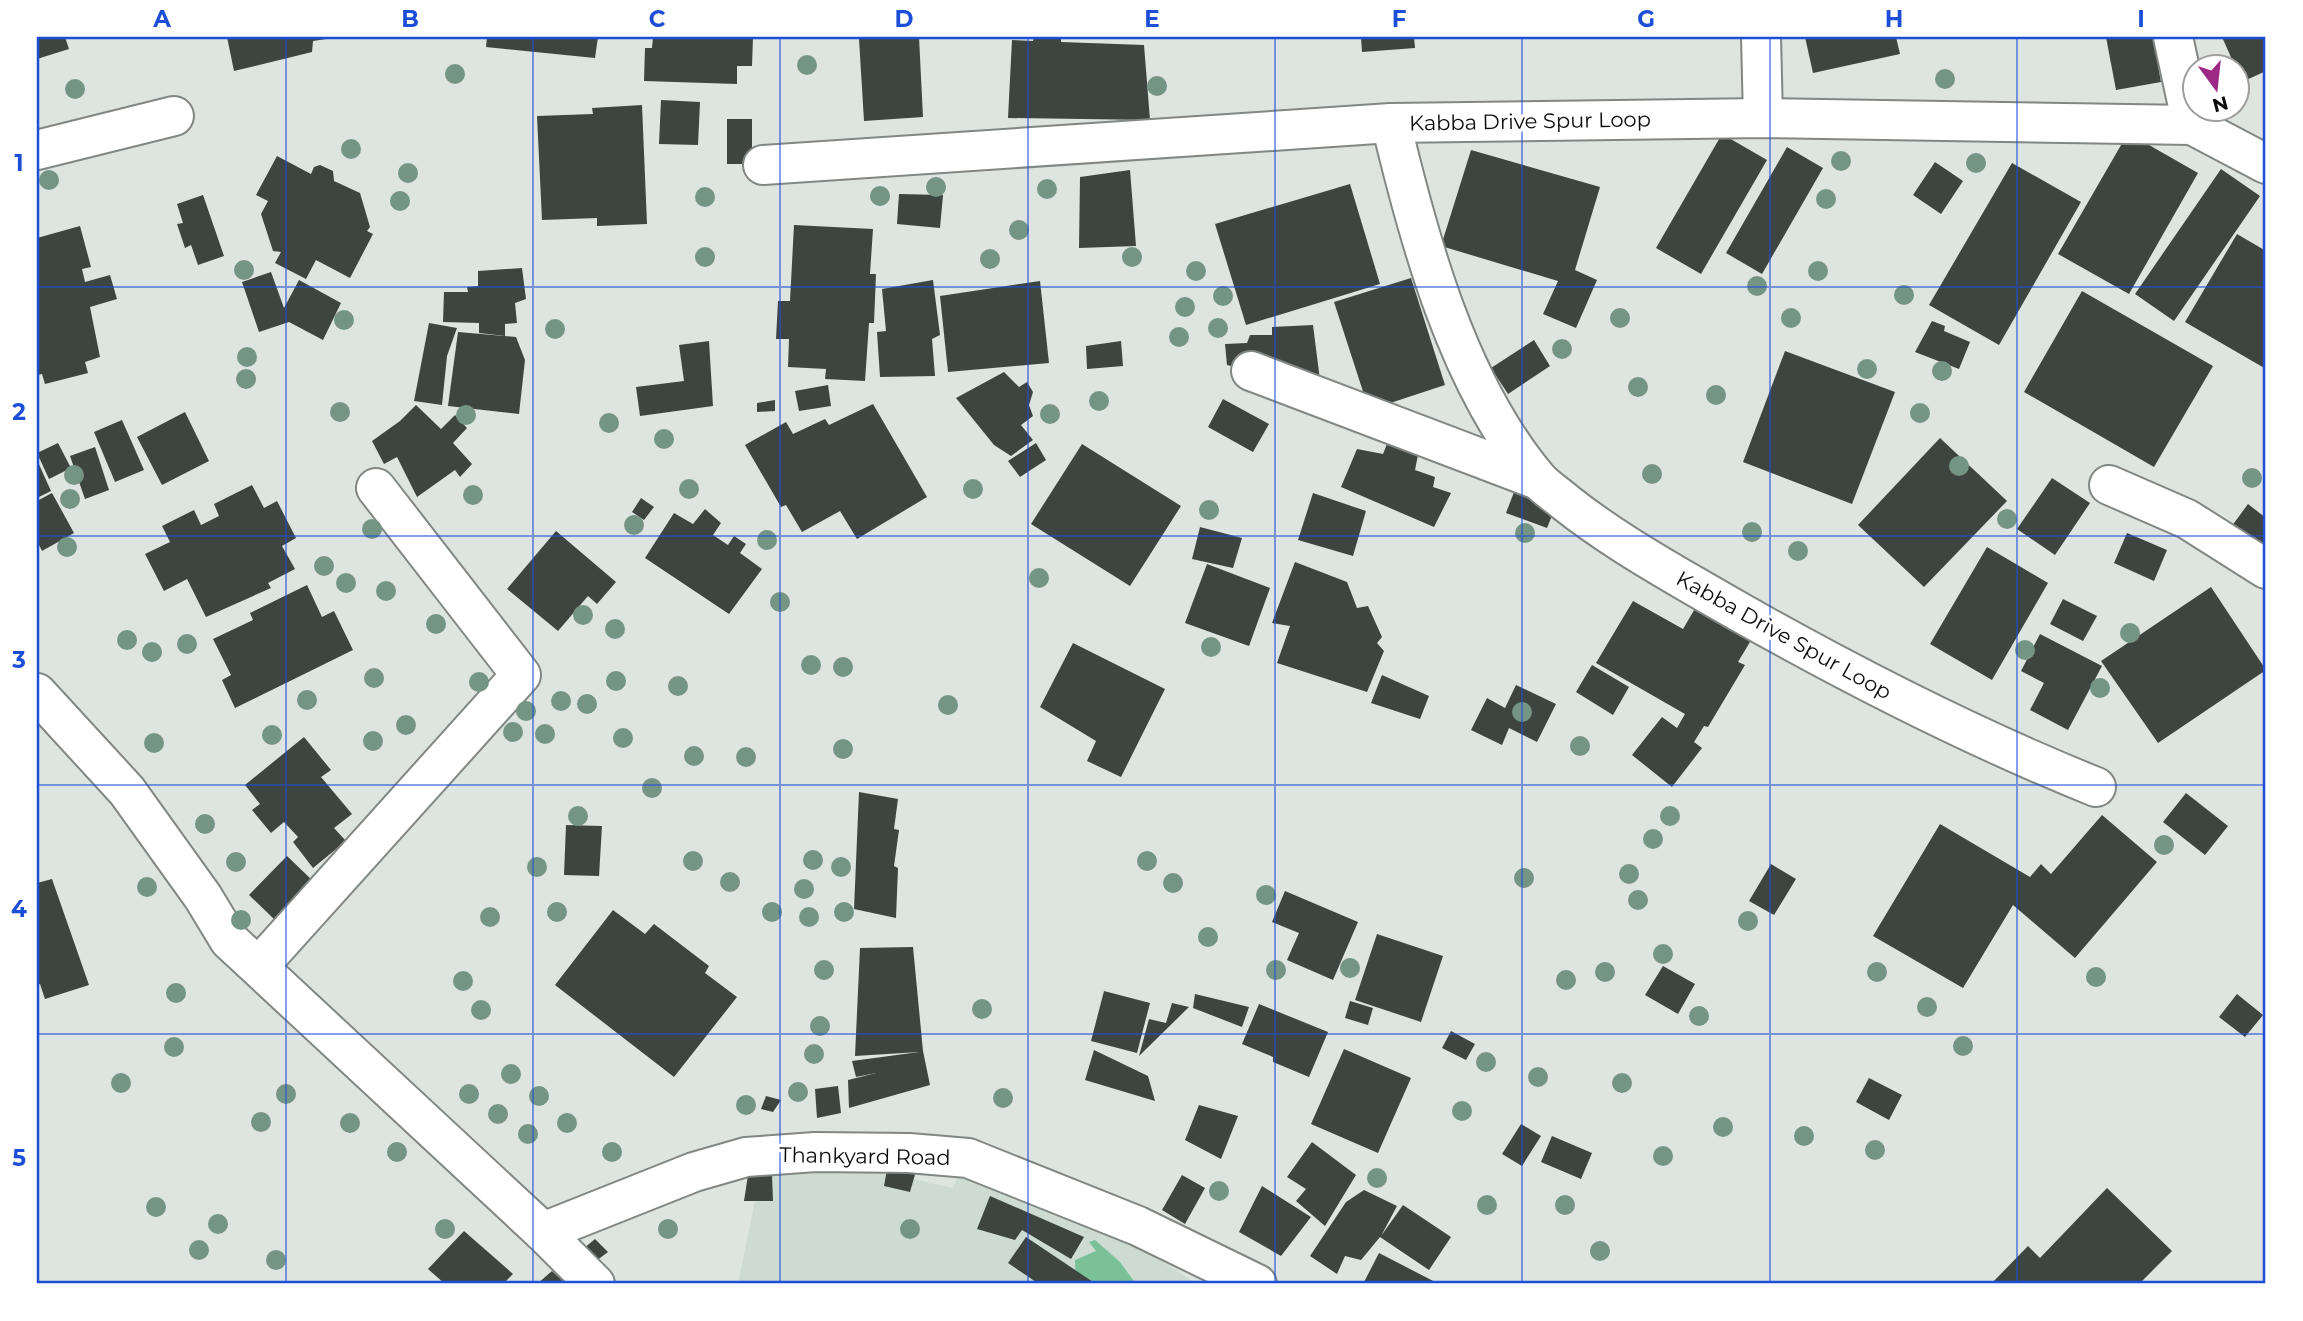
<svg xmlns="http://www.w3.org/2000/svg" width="2303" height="1321" viewBox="0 0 2303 1321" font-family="Montserrat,sans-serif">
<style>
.built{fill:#cddbd2}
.forest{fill:#7ac197}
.building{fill:#3e4440}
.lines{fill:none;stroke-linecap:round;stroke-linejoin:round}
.street-casing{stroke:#818783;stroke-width:42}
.street{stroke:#fff;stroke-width:38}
.tree{fill:#759584}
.grid{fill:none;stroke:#1d4ed8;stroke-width:2;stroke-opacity:0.55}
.labels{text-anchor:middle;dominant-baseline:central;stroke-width:7;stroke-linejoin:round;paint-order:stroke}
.street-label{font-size:21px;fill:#0a0c0a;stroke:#fff}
.neatline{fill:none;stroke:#1d4ed8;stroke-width:2.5}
.grid-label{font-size:23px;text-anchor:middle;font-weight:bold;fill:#1d4ed8}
</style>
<rect width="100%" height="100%" fill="#dee4e0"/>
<polygon class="built" points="764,1157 860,1167 953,1188 964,1164 1118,1233 1197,1284 738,1284"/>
<polygon class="forest" points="1095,1240 1120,1262 1136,1284 1076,1284 1075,1260 1096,1251 1089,1242"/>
<g class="building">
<polygon points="37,37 65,37 69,49 37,59"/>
<polygon points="227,37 333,37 333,38 313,41 312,52 234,71"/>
<polygon points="487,37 598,37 595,58 486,47"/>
<polygon points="653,37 753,37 752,66 737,66 737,84 644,81 645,48 652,48"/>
<polygon points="919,37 923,117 864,121 859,39"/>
<polygon points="1034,37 1061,37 1061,42 1144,45 1150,120 1008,118 1012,40 1033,41"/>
<polygon points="1361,37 1414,37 1415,48 1362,52"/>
<polygon points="1805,37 1896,37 1900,54 1813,73"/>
<polygon points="2106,37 2153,37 2161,82 2116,90"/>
<polygon points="2222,37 2266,37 2266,71 2242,82"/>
<polygon points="661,100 700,102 698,145 659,144"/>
<polygon points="642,105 647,224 597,226 597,218 542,220 537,116 593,114 592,108"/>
<rect x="727" y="119" width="25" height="45"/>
<polygon points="2128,133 2198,173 2129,294 2058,254"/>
<polygon points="1722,134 1767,160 1701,274 1656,248"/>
<polygon points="1787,147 1823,168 1762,274 1726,253"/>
<polygon points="1471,150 1600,187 1575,270 1597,280 1576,328 1543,314 1558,281 1441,246"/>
<polygon points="277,156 311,174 314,167 320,165 333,171 334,181 360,193 370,227 367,231 373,234 350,278 316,260 306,279 275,263 281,252 273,251 261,214 268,201 256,195"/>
<polygon points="1935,162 1963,181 1941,214 1913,195"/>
<polygon points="2012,163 2081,202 1999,345 1929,305"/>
<polygon points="2221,169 2260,196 2174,321 2135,294"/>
<polygon points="1130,170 1136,246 1079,248 1080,177"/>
<polygon points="1350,184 1380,284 1246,325 1215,224"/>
<polygon points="899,194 943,195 940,228 897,224"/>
<polygon points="203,195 224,256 198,265 191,245 185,248 177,224 183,223 177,204"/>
<polygon points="794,225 873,229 870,274 876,274 874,323 869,323 865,381 825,379 826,369 788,367 789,339 776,339 778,301 790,301"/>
<polygon points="80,226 91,267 82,269 85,282 110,275 117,299 90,307 100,357 85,362 88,373 45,384 42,374 37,375 37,238"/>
<polygon points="2237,234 2266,251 2266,369 2185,322"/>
<polygon points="522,268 526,299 515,303 517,323 505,324 505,336 479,333 479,323 443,322 444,292 468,292 467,287 478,286 478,271"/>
<polygon points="271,272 284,308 299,280 341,303 323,340 289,322 259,332 242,282"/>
<polygon points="1411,278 1445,385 1369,410 1334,302"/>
<polygon points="933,280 940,335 932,339 935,376 880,377 877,332 886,331 882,289"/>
<polygon points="1040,281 1049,363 948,372 940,296"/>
<polygon points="2082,291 2213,366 2154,467 2024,392"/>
<polygon points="1932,321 1945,326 1944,331 1970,342 1959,369 1915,352"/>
<polygon points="429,323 457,328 447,356 442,405 414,401"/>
<polygon points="1313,325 1321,388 1227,365 1225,344 1247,343 1250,335 1272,335 1272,327"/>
<polygon points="458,332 516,337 525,360 519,414 448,406"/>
<polygon points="1534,340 1550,366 1508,394 1491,368"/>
<polygon points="709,341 713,406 640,416 636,387 684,381 679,345"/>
<polygon points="1121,341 1123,366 1087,369 1086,346"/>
<polygon points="1785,351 1895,392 1852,504 1743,462"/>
<polygon points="1004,372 1019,387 1027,382 1033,392 1029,405 1033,416 1021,425 1033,440 1011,456 994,445 956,398"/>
<polygon points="828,385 831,406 799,411 795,391"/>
<polygon points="1223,399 1269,424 1253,452 1208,427"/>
<polygon points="775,400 775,411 757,412 757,403"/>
<polygon points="873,404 927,497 857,539 840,511 802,532 786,505 781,507 745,445 786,422 793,434 825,419 829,425"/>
<polygon points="416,405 441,429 455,415 467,428 453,443 472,464 460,477 455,470 417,497 397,457 384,464 372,441 400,421"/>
<polygon points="185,412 209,461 162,485 137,437"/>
<polygon points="122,420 144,470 115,482 94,432"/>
<polygon points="1940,438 2007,501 1924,587 1858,525"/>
<polygon points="58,443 71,468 49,479 37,453"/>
<polygon points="1036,443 1046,460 1020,477 1008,461"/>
<polygon points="1082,444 1181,506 1130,586 1031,524"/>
<polygon points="1387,444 1418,455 1415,470 1435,477 1433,487 1451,493 1434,527 1341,487 1357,449 1383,454"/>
<polygon points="95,447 109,490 85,499 70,456"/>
<polygon points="37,460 51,491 37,498"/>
<polygon points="2052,478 2090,503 2055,555 2017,529"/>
<polygon points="252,485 264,508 277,501 296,538 282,546 295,569 268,583 271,588 206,617 187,579 164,591 145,554 170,542 162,526 194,510 201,525 219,516 214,504"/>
<polygon points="1514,492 1555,508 1547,528 1506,513"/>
<polygon points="52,493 74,533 42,551 37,541 37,501"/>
<polygon points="1313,493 1366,511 1353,556 1298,540"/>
<polygon points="641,498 654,507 644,520 632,512"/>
<polygon points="2248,504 2266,518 2266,564 2226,534"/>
<polygon points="705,509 721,523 713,535 728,545 734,536 746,544 740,553 762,569 729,614 645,558 674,513 693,524"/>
<polygon points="1200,527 1242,538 1233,568 1192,559"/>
<polygon points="556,531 616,582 597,604 588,596 558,631 507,589"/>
<polygon points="2127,533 2167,550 2154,581 2114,563"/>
<polygon points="1987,547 2048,583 1992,680 1930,644"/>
<polygon points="1295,562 1347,582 1357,608 1368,606 1382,637 1377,643 1384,651 1367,692 1277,663 1290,626 1272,623"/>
<polygon points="1207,564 1270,588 1249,646 1185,623"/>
<polygon points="307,585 322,617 334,611 353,650 235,708 222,680 231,675 213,639 253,620 250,613"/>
<polygon points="2211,587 2266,670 2158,743 2101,661"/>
<polygon points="2063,599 2097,616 2083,641 2050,624"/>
<polygon points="1700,600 1756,632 1738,662 1745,665 1708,727 1704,726 1694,742 1702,748 1672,787 1632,755 1662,717 1677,728 1685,714 1596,663 1633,601 1683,629"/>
<polygon points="2040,634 2102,666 2068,730 2030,710 2044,683 2021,671"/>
<polygon points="1073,643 1165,689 1121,777 1087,761 1096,741 1040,707"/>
<polygon points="1592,665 1629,687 1613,715 1576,692"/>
<polygon points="1382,675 1429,696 1420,719 1371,703"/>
<polygon points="1516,685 1556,704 1537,742 1509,728 1502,745 1471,730 1487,698 1505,708"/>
<polygon points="304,737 331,770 321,777 352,814 334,828 346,841 313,868 293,842 298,837 284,822 271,833 252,810 260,804 245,785"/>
<polygon points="859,792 898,799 894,829 899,830 894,866 898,868 896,918 854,909"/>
<polygon points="2186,793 2228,826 2205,855 2163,822"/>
<polygon points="2102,815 2157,862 2075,958 2013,905 1963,988 1873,936 1940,824 2030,877 2041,864 2051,874"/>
<polygon points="566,825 602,826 599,876 564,875"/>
<polygon points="287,856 313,881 275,920 249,895"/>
<polygon points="1771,864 1796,879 1774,915 1749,901"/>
<polygon points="52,879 89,985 45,999 40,984 37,985 37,883"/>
<polygon points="1285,891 1358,922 1333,980 1287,960 1299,933 1272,922"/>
<polygon points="613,910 645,934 654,924 709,966 705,973 737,997 674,1077 555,985"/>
<polygon points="1377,934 1443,956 1421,1022 1355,1000"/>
<polygon points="913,947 923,1051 930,1085 849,1108 848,1080 876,1073 856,1077 852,1061 919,1052 855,1056 860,948"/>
<polygon points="1663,966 1695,984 1678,1014 1645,995"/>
<polygon points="1104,991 1150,1003 1137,1053 1091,1041"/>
<polygon points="1195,994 1249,1007 1242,1027 1193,1008"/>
<polygon points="2237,994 2263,1015 2245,1037 2219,1017"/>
<polygon points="1350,1001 1373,1008 1368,1025 1345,1018"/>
<polygon points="1172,1003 1189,1007 1139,1056 1149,1019 1166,1023"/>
<polygon points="1259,1004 1328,1032 1309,1077 1273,1062 1273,1057 1242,1044"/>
<polygon points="1451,1031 1475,1044 1466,1060 1442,1048"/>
<polygon points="1344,1049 1411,1078 1378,1153 1311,1124"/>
<polygon points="1094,1050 1148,1076 1155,1101 1085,1080"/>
<polygon points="1869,1078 1902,1095 1889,1120 1856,1102"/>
<polygon points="838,1086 841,1113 817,1118 815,1089"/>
<polygon points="766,1096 781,1100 773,1112 761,1109"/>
<polygon points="1199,1105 1238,1116 1221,1159 1185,1140"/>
<polygon points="1521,1124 1541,1136 1522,1166 1502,1154"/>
<polygon points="1552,1136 1592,1153 1581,1179 1541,1162"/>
<polygon points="1312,1142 1356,1175 1325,1226 1296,1201 1306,1189 1287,1177"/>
<polygon points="888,1164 916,1171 910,1192 884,1186"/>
<polygon points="748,1175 772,1176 773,1201 744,1201"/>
<polygon points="1182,1175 1205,1188 1185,1224 1162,1210"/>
<polygon points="1262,1186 1311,1217 1281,1256 1239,1232"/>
<polygon points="2107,1188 2172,1251 2139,1284 1991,1284 2028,1246 2040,1258"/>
<polygon points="1364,1190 1397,1206 1381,1236 1403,1205 1451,1237 1429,1270 1380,1237 1361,1260 1345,1256 1337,1274 1310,1256 1346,1202"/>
<polygon points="990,1196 1084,1237 1071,1259 1022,1230 1015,1240 977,1229"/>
<polygon points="464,1231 513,1274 503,1284 445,1284 428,1269"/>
<polygon points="1026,1237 1096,1284 1039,1284 1008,1263"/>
<polygon points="595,1239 608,1252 596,1261 583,1249"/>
<polygon points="1379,1253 1439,1284 1363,1284"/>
<polygon points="552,1271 566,1284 537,1284"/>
</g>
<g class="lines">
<defs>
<g id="street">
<polyline points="1761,37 1763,118"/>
<polyline points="2173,37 2192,125"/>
<polyline points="37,150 174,116"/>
<polyline points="763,165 1391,123"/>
<polyline points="1251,371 1538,480"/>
<polyline points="2109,485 2187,519 2266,569"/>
<polyline points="37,693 127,791 203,897 229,940 543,1232 595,1284"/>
<path d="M2096 787C1954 730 1821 660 1689 583 1646 558 1604 533 1565 502 1556 494 1544 487 1537 478 1458 384 1419 241 1391 123L1763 118 2192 125 2266 164"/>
<polyline points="259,966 521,675 376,488"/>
<polyline points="543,1232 694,1172 746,1157 815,1152 909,1153 968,1158 1138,1226 1257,1284"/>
</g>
</defs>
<use href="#street" class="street-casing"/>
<use href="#street" class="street"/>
</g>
<g class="tree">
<circle cx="807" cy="65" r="10"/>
<circle cx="455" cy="74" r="10"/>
<circle cx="1945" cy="79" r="10"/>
<circle cx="1157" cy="86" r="10"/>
<circle cx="75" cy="89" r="10"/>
<circle cx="351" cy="149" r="10"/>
<circle cx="1841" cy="161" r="10"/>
<circle cx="1976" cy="163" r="10"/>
<circle cx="408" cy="173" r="10"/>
<circle cx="49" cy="180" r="10"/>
<circle cx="936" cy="187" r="10"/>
<circle cx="1047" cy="189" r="10"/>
<circle cx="880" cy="196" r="10"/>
<circle cx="705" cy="197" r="10"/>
<circle cx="1826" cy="199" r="10"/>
<circle cx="400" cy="201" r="10"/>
<circle cx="1019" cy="230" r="10"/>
<circle cx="705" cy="257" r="10"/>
<circle cx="1132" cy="257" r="10"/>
<circle cx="990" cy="259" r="10"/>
<circle cx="244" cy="270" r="10"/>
<circle cx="1196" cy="271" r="10"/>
<circle cx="1818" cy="271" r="10"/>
<circle cx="1757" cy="286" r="10"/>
<circle cx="1904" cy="295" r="10"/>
<circle cx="1223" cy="296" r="10"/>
<circle cx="1185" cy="307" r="10"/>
<circle cx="1620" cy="318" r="10"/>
<circle cx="1791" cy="318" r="10"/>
<circle cx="344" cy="320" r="10"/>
<circle cx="1218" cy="328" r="10"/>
<circle cx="555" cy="329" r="10"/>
<circle cx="1179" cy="337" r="10"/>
<circle cx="1562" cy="349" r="10"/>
<circle cx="247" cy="357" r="10"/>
<circle cx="1867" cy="369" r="10"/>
<circle cx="1942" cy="371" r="10"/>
<circle cx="246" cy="379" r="10"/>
<circle cx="1638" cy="387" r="10"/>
<circle cx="1716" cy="395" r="10"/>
<circle cx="1099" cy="401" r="10"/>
<circle cx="340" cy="412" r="10"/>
<circle cx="1920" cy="413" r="10"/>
<circle cx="1050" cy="414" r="10"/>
<circle cx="466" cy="415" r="10"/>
<circle cx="609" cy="423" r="10"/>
<circle cx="664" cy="439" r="10"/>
<circle cx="1959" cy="466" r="10"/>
<circle cx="1652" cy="474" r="10"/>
<circle cx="74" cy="475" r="10"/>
<circle cx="2252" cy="478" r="10"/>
<circle cx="689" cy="489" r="10"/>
<circle cx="973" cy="489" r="10"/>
<circle cx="473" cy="495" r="10"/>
<circle cx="70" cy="499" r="10"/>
<circle cx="1209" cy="510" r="10"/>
<circle cx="2007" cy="519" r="10"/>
<circle cx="634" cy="525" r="10"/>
<circle cx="372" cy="529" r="10"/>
<circle cx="1752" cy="532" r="10"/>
<circle cx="1525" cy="533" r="10"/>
<circle cx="767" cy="540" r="10"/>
<circle cx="67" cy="547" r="10"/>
<circle cx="1798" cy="551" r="10"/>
<circle cx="324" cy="566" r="10"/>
<circle cx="1039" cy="578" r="10"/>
<circle cx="346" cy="583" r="10"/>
<circle cx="386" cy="591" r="10"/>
<circle cx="780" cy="602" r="10"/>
<circle cx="583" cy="615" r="10"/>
<circle cx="436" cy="624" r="10"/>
<circle cx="615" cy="629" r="10"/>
<circle cx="2130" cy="633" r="10"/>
<circle cx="127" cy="640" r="10"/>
<circle cx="187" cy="644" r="10"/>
<circle cx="1211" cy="647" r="10"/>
<circle cx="2025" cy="650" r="10"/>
<circle cx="152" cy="652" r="10"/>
<circle cx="811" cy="665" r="10"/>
<circle cx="843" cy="667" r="10"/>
<circle cx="374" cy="678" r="10"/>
<circle cx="616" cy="681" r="10"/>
<circle cx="479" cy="682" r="10"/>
<circle cx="678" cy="686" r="10"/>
<circle cx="2100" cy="688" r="10"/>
<circle cx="307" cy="700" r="10"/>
<circle cx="561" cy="701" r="10"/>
<circle cx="587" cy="704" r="10"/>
<circle cx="948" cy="705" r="10"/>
<circle cx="526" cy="711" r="10"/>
<circle cx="1522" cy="712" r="10"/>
<circle cx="406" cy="725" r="10"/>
<circle cx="513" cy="732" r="10"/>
<circle cx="545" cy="734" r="10"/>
<circle cx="272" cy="735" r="10"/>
<circle cx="623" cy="738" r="10"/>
<circle cx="373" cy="741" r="10"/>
<circle cx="154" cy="743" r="10"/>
<circle cx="1580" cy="746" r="10"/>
<circle cx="843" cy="749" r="10"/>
<circle cx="694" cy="756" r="10"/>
<circle cx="746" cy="757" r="10"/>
<circle cx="652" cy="788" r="10"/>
<circle cx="578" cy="816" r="10"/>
<circle cx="1670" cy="816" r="10"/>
<circle cx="205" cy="824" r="10"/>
<circle cx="1653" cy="839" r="10"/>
<circle cx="2164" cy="845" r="10"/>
<circle cx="813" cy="860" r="10"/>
<circle cx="693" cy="861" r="10"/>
<circle cx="1147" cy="861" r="10"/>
<circle cx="236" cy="862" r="10"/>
<circle cx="537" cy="867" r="10"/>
<circle cx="841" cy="867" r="10"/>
<circle cx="1629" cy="874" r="10"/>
<circle cx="1524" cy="878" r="10"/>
<circle cx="730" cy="882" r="10"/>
<circle cx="1173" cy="883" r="10"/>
<circle cx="147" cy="887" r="10"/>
<circle cx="804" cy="889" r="10"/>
<circle cx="1266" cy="895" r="10"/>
<circle cx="1638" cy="900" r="10"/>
<circle cx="557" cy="912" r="10"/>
<circle cx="772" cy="912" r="10"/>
<circle cx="844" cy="912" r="10"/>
<circle cx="490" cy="917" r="10"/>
<circle cx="809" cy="917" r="10"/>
<circle cx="241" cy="920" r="10"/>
<circle cx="1748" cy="921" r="10"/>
<circle cx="1208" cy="937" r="10"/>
<circle cx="1663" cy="954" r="10"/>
<circle cx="1350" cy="968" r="10"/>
<circle cx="824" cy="970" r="10"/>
<circle cx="1276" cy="970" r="10"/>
<circle cx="1605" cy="972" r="10"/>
<circle cx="1877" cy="972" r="10"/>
<circle cx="2096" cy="977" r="10"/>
<circle cx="1566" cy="980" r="10"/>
<circle cx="463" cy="981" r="10"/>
<circle cx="176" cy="993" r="10"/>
<circle cx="1927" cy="1007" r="10"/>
<circle cx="982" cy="1009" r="10"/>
<circle cx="481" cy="1010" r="10"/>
<circle cx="1699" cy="1016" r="10"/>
<circle cx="820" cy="1026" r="10"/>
<circle cx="1963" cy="1046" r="10"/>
<circle cx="174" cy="1047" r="10"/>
<circle cx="814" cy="1054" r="10"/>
<circle cx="1486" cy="1062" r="10"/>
<circle cx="511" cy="1074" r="10"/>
<circle cx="1538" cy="1077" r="10"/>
<circle cx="121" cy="1083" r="10"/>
<circle cx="1622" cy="1083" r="10"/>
<circle cx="798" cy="1092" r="10"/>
<circle cx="286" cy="1094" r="10"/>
<circle cx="469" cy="1094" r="10"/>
<circle cx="539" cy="1096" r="10"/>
<circle cx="1003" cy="1098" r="10"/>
<circle cx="746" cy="1105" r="10"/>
<circle cx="1462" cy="1111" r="10"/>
<circle cx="498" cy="1114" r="10"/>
<circle cx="261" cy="1122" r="10"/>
<circle cx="350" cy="1123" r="10"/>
<circle cx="567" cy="1123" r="10"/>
<circle cx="1723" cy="1127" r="10"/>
<circle cx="528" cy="1134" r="10"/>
<circle cx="1804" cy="1136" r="10"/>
<circle cx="1875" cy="1150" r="10"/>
<circle cx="397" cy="1152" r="10"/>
<circle cx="612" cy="1152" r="10"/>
<circle cx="1663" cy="1156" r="10"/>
<circle cx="1377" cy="1178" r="10"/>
<circle cx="1219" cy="1191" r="10"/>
<circle cx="1487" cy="1205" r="10"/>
<circle cx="1565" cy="1205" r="10"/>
<circle cx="156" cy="1207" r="10"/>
<circle cx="218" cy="1224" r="10"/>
<circle cx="445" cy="1229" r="10"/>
<circle cx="668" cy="1229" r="10"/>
<circle cx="910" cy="1229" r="10"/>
<circle cx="199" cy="1250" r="10"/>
<circle cx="1600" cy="1251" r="10"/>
<circle cx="276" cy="1260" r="10"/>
</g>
<path class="grid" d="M286 37V1284M533 37V1284M780 37V1284M1028 37V1284M1275 37V1284M1522 37V1284M1770 37V1284M2017 37V1284M37 287H2266M37 536H2266M37 785H2266M37 1034H2266"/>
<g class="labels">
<g class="street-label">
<text transform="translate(1530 121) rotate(-1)">Kabba Drive Spur Loop</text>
<text transform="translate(1784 635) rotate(29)">Kabba Drive Spur Loop</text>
<text transform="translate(865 1156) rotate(1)">Thankyard Road</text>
</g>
</g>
<rect width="2303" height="1321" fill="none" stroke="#ffffff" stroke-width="77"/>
<g transform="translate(2216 88) rotate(165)"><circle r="33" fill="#ffffff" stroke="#9d9e9d" stroke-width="2"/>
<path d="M0-5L12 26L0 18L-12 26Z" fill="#9b2884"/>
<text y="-10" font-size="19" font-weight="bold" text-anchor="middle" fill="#0a0c0a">N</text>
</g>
<rect x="38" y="38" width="2226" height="1244" class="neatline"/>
<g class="grid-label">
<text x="162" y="27">A</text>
<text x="410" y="27">B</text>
<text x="657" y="27">C</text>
<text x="904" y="27">D</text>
<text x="1152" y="27">E</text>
<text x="1399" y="27">F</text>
<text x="1646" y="27">G</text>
<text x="1894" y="27">H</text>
<text x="2141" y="27">I</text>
<text x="19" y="171">1</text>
<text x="19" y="420">2</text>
<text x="19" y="668">3</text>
<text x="19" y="917">4</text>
<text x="19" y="1166">5</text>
</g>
</svg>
